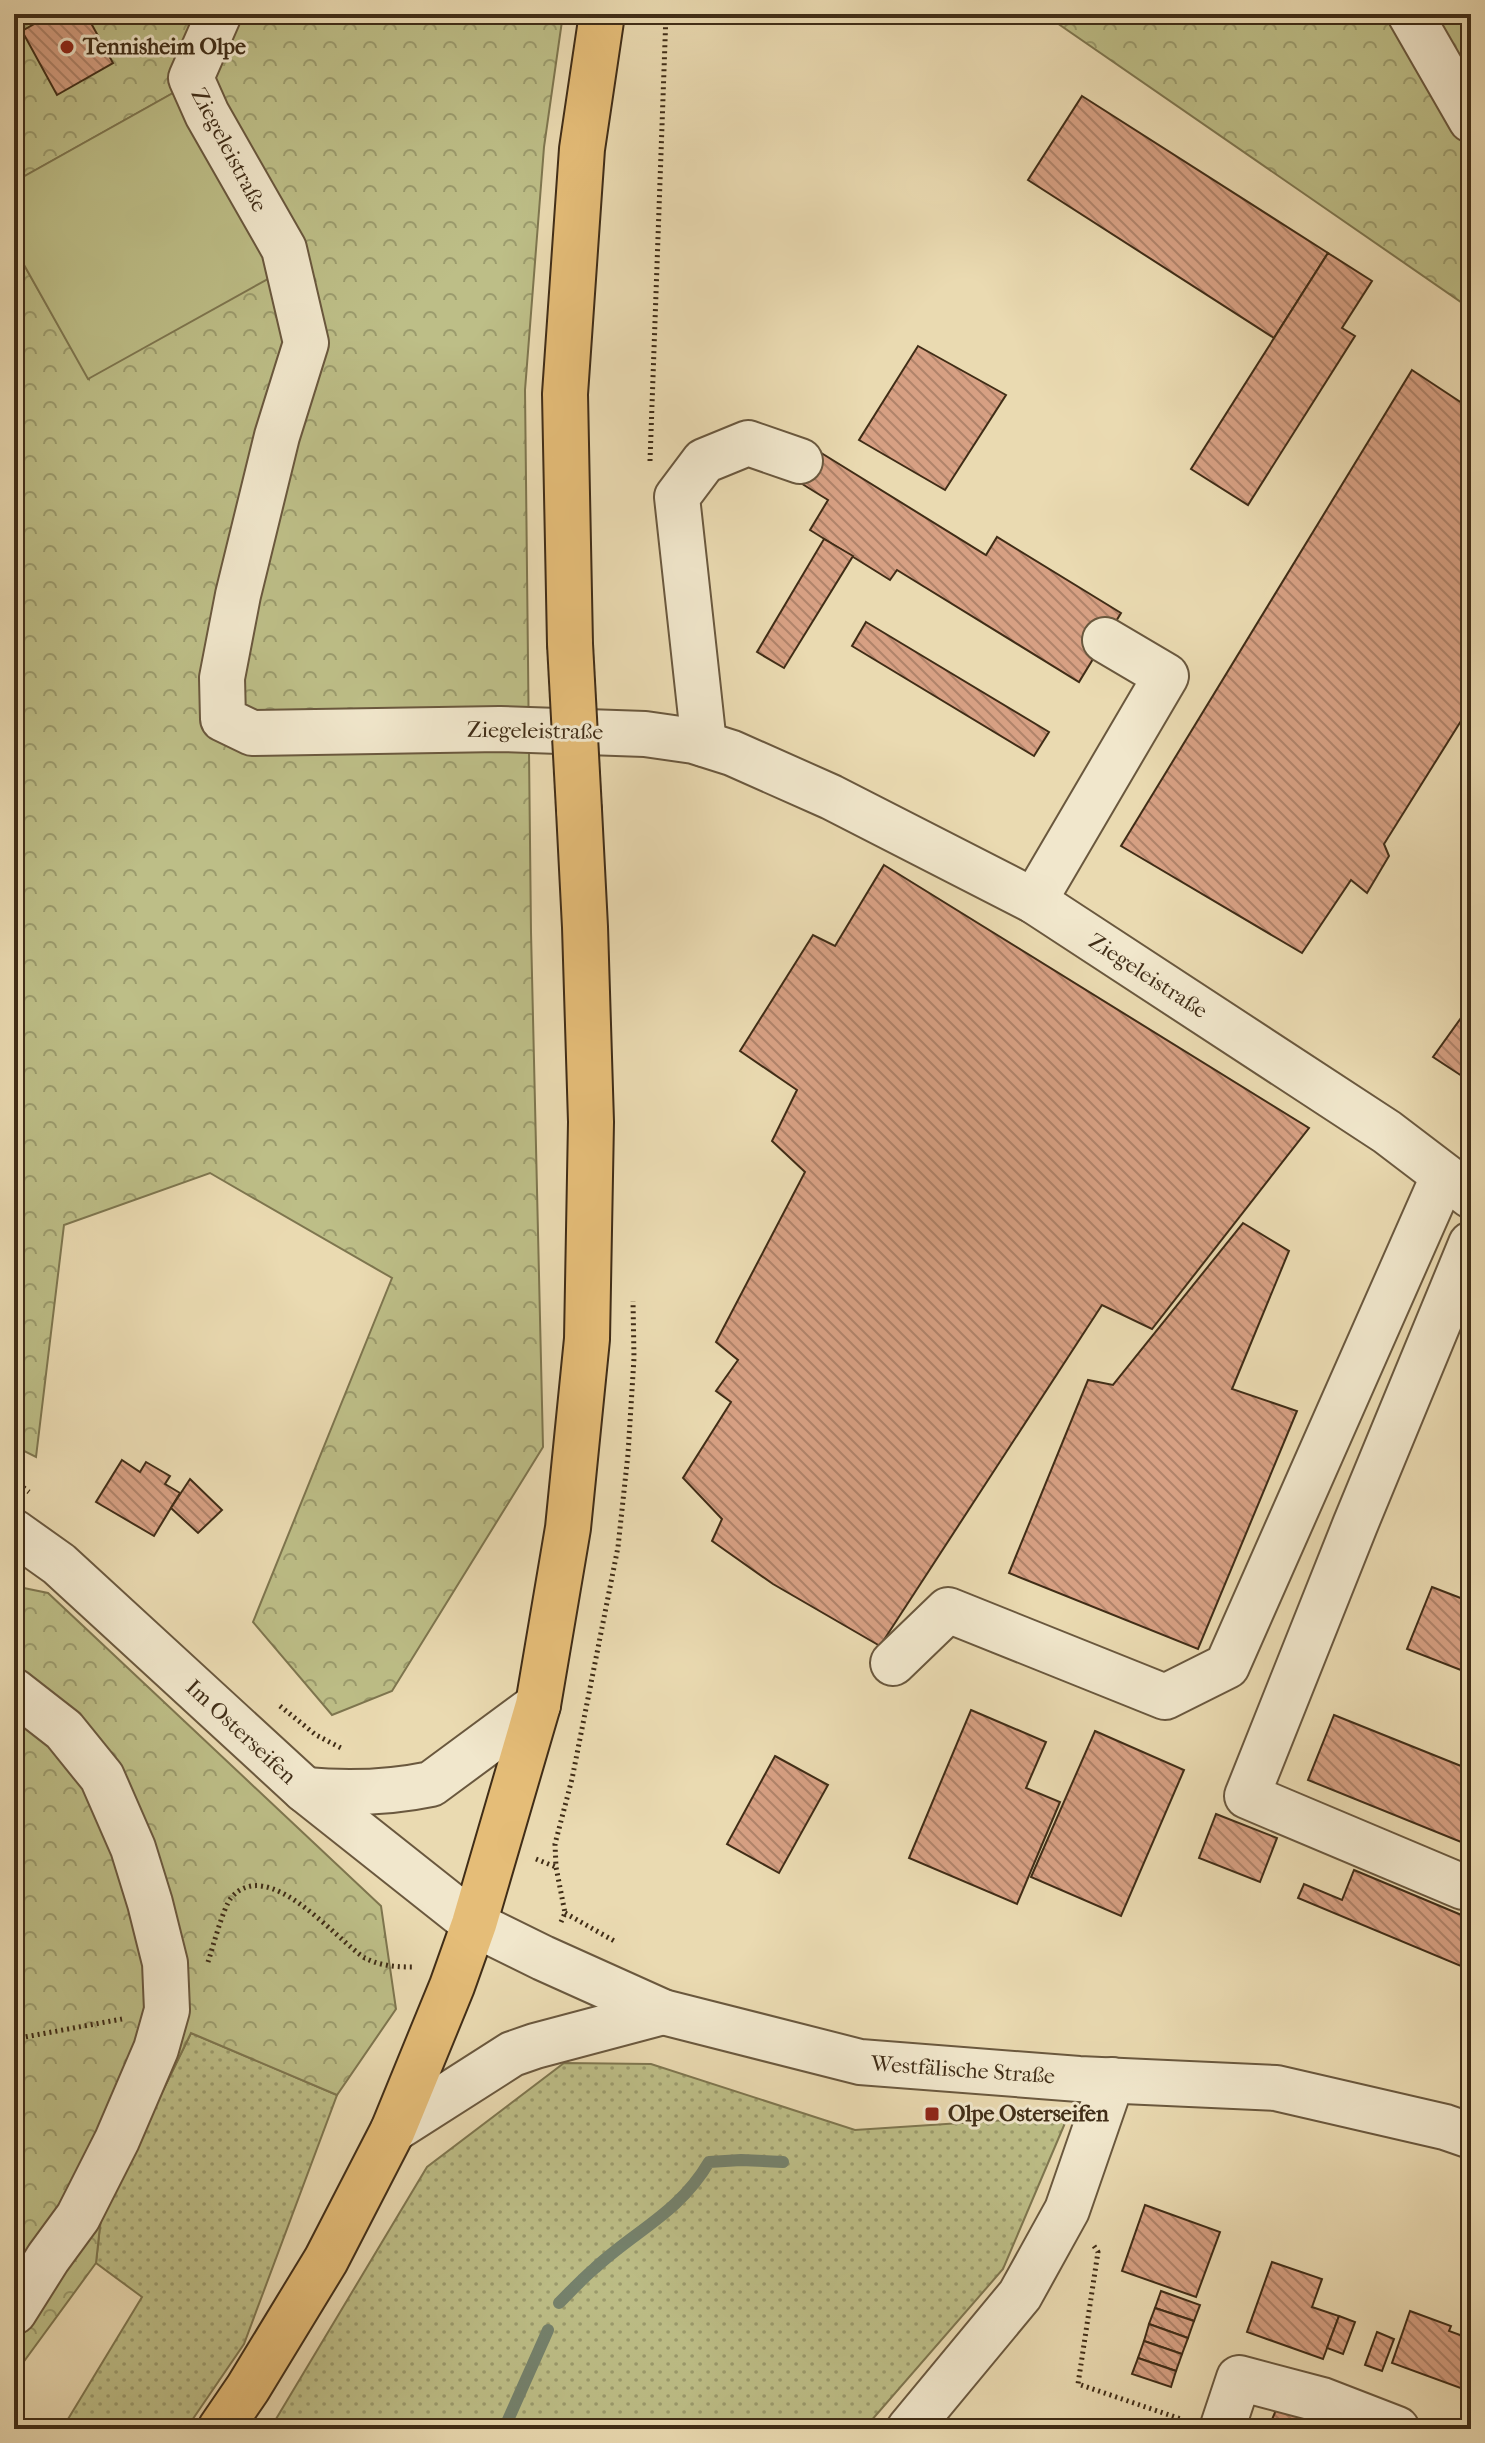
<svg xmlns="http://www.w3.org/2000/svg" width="1485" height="2443" viewBox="0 0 1485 2443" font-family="'IM FELL French Canon',serif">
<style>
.grass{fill:url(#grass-dots);stroke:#7e764f;stroke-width:2}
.forest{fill:url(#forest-crowns);stroke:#7e764f;stroke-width:2}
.pitch{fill:#bdbe87;stroke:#7e764f;stroke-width:2}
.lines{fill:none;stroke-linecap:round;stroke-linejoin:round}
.stream{stroke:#75826d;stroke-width:12}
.building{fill:url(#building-back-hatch);stroke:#402d17;stroke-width:2}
.minor-casing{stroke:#6a583e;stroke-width:48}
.major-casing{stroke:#402d17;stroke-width:48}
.path{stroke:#402d17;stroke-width:5;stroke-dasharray:2 4;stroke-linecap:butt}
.minor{stroke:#f1e7cc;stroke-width:44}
.major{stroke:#e5bd78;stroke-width:44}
.major-bridge-casing{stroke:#402d17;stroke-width:48;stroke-linecap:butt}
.major-bridge{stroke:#e5bd78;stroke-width:44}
.poi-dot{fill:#8f2418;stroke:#f1e7cc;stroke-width:3}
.labels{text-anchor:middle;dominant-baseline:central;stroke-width:6;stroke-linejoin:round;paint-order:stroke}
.poi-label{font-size:22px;font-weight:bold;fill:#402d17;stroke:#f1e7cc;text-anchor:start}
.street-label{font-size:22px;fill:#402d17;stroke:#f1e7cc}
</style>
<defs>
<pattern id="grass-dots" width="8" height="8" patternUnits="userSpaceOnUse" patternTransform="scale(2)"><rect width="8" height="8" fill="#bdbe87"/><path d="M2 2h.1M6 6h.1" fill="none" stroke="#9b9b6d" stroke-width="1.8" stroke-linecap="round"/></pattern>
<pattern id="forest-crowns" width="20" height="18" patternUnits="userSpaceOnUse" patternTransform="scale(2)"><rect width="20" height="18" fill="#bdbe87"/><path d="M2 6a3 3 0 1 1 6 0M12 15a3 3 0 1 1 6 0" fill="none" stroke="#9b9b6d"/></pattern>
<pattern id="building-back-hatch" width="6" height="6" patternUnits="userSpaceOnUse" patternTransform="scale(2)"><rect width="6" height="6" fill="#d7a083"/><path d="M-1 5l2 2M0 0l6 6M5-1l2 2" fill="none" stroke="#b0836a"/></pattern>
</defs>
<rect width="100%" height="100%" fill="#eadab1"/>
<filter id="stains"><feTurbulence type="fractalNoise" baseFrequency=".0025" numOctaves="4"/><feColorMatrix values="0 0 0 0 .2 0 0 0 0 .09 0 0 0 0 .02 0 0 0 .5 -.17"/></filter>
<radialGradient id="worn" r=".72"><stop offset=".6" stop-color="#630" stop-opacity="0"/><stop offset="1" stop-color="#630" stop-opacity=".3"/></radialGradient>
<g class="grass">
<polygon points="191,2033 337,2095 244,2344 186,2429 62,2429 142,2297 96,2263 101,2217"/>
<polygon points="564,2063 651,2064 855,2130 1068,2116 1003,2269 864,2429 270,2429 427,2167"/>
</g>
<g class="forest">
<polygon points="14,14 563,14 544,147 525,390 531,932 543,1447 392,1691 332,1715 253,1622 392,1278 210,1173 64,1225 36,1457 14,1446 14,247 89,379 173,93 14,182"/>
<polygon points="1044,14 1471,14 1471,309"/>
<polygon points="14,1586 48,1593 381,1906 396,2009 337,2095 191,2033 101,2217 96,2263 14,2375"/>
</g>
<polygon class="pitch" points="173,93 275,275 88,379 14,247 14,182"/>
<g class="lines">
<g class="stream">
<path d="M559 2303C571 2291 582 2279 595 2268 636 2230 679 2213 709 2162L741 2160 783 2162"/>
<polyline points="504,2429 548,2330"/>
</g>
</g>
<g class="building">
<polygon points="52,14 86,14 113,63 57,95 22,31"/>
<polygon points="1082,96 1328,253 1274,338 1028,180"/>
<polygon points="1328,253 1372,281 1342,328 1355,336 1248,505 1191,469"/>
<polygon points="918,346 1006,395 945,490 859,440"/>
<polygon points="1412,370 1471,409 1471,705 1384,844 1389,856 1367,893 1351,880 1302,953 1121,846"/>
<polygon points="810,446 986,555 997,537 1121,613 1079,682 897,570 890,580 810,530 828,500 791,477"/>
<polygon points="824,539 853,556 784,668 757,652"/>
<polygon points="866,622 1049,732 1034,756 852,646"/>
<polygon points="884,865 1309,1128 1152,1329 1102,1305 880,1646 773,1584 712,1541 722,1519 683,1478 731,1402 716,1391 738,1360 716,1342 805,1172 772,1141 797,1090 740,1051 813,935 835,946"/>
<polygon points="1471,1004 1471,1082 1433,1057"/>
<polygon points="1243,1223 1289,1251 1232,1389 1297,1411 1198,1649 1009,1573 1088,1380 1113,1385"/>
<polygon points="122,1460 140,1472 146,1462 170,1476 165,1484 180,1493 154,1536 96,1502"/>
<polygon points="190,1479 222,1510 198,1533 171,1508"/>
<polygon points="1432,1587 1471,1602 1471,1674 1407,1649"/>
<polygon points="971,1710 1046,1742 1026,1788 1060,1802 1017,1904 909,1858"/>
<polygon points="1334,1715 1471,1770 1471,1846 1308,1780"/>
<polygon points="1095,1731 1184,1770 1121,1916 1031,1877"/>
<polygon points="775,1756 828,1785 779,1873 727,1844"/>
<polygon points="1216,1814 1277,1838 1260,1882 1199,1858"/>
<polygon points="1354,1870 1471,1919 1471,1961 1468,1969 1298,1898 1304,1884 1342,1900"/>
<polygon points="1145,2205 1220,2232 1196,2297 1122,2271"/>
<polygon points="1272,2262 1322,2279 1312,2307 1339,2316 1323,2359 1247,2332"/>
<polygon points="1161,2291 1200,2305 1194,2321 1155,2308"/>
<polygon points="1155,2308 1194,2321 1188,2338 1149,2324"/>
<polygon points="1410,2311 1451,2326 1449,2331 1471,2339 1471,2377 1466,2390 1392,2363"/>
<polygon points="1339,2316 1355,2322 1343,2354 1327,2348"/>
<polygon points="1149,2324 1188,2338 1182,2354 1144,2341"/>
<polygon points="1377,2332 1394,2339 1382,2371 1365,2365"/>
<polygon points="1144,2341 1182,2354 1176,2371 1138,2358"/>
<polygon points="1138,2358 1176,2371 1171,2387 1132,2374"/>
<polygon points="1278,2405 1309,2417 1305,2429 1293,2429 1271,2422"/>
</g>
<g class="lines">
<defs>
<g id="minor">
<polyline points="219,14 191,78 207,114 284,249 306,343 277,436 238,595 222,678 223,719 252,733 500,729 645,734 694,741 732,753 831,797 1034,901 1387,1132 1471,1196"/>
<polyline points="1410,14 1471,120"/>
<polyline points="704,744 677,497 704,461 748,443 800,461"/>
<polyline points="1034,901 1166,676 1105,640"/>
<polyline points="14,1532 59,1564 305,1790 474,1924 543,1958 663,2012 860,2062 1079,2079 1276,2088 1445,2127 1471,2136"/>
<polyline points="893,1663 948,1610 1165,1697 1227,1666 1443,1177"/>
<polyline points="14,1691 64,1730 102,1777 133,1848 150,1903 165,1963 167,2010 156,2049 117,2140 78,2217 48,2258 14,2312"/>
<path d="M305 1790C348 1794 388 1793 431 1784L538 1705"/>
<polyline points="1463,1887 1247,1796 1355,1525 1471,1244"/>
<polyline points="393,2130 512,2054 535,2046 663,2012"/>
<polyline points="909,2429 1020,2295 1067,2210 1112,2080"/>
<polyline points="1222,2429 1239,2378 1322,2400 1397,2429"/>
</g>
<g id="major">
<polyline points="570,644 565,394 582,149 602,14"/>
<polyline points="220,2429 248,2388 326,2260 393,2130 452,1986 474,1924 538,1705 568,1528 587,1339 591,1122 585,927 579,810"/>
</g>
</defs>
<use href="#minor" class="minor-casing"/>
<use href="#major" class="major-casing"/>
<g class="path">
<polyline points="650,461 666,14"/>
<polyline points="14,1480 29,1492"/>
<polyline points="280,1706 316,1735 341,1748"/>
<polyline points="536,1859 556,1867"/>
<polyline points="565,1913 616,1942"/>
<polyline points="561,1922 565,1913 556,1867 555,1844 572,1779 618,1547 628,1454 634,1358 633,1301"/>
<path d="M208 1962C213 1947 223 1908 231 1898 268 1854 336 1940 365 1958 380 1966 397 1967 413 1967"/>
<polyline points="14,2039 122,2019"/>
<polyline points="1094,2246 1098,2252 1078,2384 1181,2419"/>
</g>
<use href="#minor" class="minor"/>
<use href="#major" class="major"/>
<defs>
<polyline id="major-bridge" points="570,644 579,810"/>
</defs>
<use href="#major-bridge" class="major-bridge-casing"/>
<use href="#major-bridge" class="major-bridge"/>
</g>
<g class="poi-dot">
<circle cx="67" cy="47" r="8"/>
<rect x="924" y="2106" width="16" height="16" rx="4"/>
</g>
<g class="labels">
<g class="poi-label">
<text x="83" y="47">Tennisheim Olpe</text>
<text x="948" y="2114">Olpe Osterseifen</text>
</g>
<g class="street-label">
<text transform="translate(229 150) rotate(62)">Ziegeleistraße</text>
<text transform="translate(535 731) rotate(1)">Ziegeleistraße</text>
<text transform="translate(1148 976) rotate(33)">Ziegeleistraße</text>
<text transform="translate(241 1732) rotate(43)">Im Osterseifen</text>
<text transform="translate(963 2070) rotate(4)">Westfälische Straße</text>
</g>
</g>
<rect width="1485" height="2443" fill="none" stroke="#eadab1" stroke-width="48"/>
<rect x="16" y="16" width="1453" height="2411" fill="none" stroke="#402d17" stroke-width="4"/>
<rect x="24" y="24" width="1437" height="2395" fill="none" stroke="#402d17" stroke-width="2"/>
<rect width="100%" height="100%" filter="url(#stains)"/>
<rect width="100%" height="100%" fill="url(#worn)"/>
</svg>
